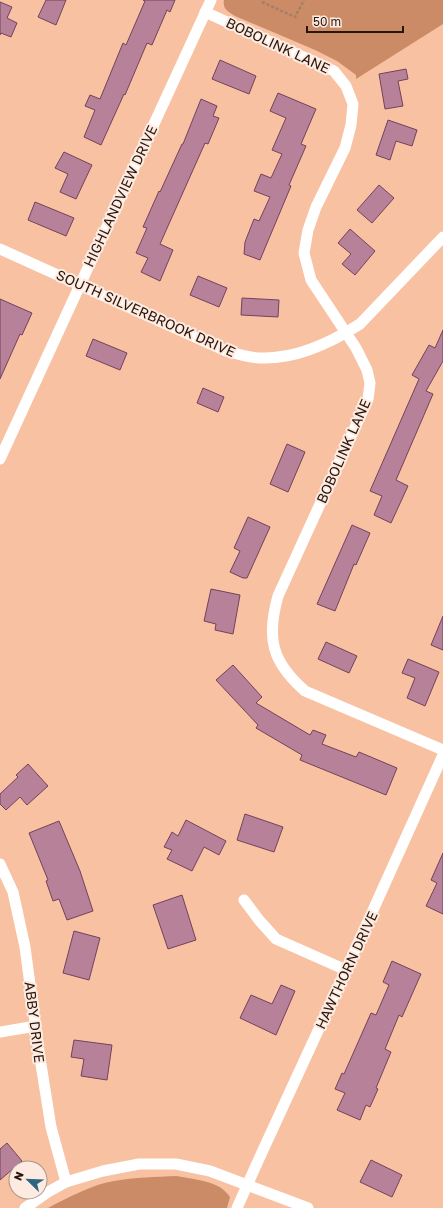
<svg xmlns="http://www.w3.org/2000/svg" width="443" height="1208" viewBox="0 0 443 1208" font-family="'Golos Text',sans-serif">
<style>
.green{fill:#cb8b67}
.building{fill:#b8819a;stroke:#73425a}
.lines{fill:none;stroke-linecap:round;stroke-linejoin:round}
.path{stroke:#a77d66;stroke-width:2.5;stroke-dasharray:3 2;stroke-linecap:butt}
.minor{stroke:#fff;stroke-width:11}
.labels{text-anchor:middle;dominant-baseline:central;stroke-width:4;stroke-linejoin:round;paint-order:stroke}
.street-label{font-size:14px;fill:#29150a;stroke:#fdebe2}
</style>
<rect width="100%" height="100%" fill="#f8c1a2"/>
<g class="green">
<path d="M224 0H443V24L356 79V75L337 61 315 50 235 16C229 12 222 9 224 0Z"/>
<path d="M177 1176C195 1180 219 1180 230 1197L227 1208H48C69 1197 91 1185 114 1181 135 1177 156 1177 177 1176Z"/>
</g>
<g class="building">
<polygon points="46,0 66,0 56,25 38,17"/>
<polygon points="143,0 175,0 170,12 167,10 152,45 147,43 125,95 124,94 101,145 84,137 95,110 85,106 90,95 100,99 123,43 126,45 145,1"/>
<polygon points="0,2 12,7 7,18 17,23 11,37 1,33 0,35"/>
<polygon points="220,60 256,76 249,94 212,79"/>
<polygon points="406,69 408,79 398,81 403,106 385,109 379,74"/>
<polygon points="278,93 316,109 301,144 306,146 289,185 291,186 260,260 244,254 245,242 254,219 259,221 270,197 254,191 261,174 271,178 282,154 272,150 286,118 270,111"/>
<polygon points="201,99 217,106 213,116 219,118 208,144 205,143 160,244 173,250 160,281 141,272 148,258 136,253 147,228 143,227 159,191 160,192 182,144 183,144"/>
<polygon points="388,120 417,130 412,146 396,141 390,160 376,155"/>
<polygon points="64,152 92,165 76,199 60,192 68,174 55,168"/>
<polygon points="379,185 394,198 372,223 357,210"/>
<polygon points="35,202 74,218 66,236 28,220"/>
<polygon points="350,229 375,251 355,275 342,264 351,254 338,243"/>
<polygon points="198,276 227,288 219,307 190,295"/>
<polygon points="242,298 279,300 278,317 241,315"/>
<polygon points="0,299 32,313 22,335 20,334 0,379"/>
<polygon points="443,330 443,361 426,391 433,394 396,480 408,486 391,523 374,515 382,496 370,491 419,379 412,375 429,345 435,348"/>
<polygon points="93,339 127,353 120,370 86,356"/>
<polygon points="203,388 224,397 218,412 197,403"/>
<polygon points="287,444 305,452 288,492 270,484"/>
<polygon points="248,517 270,527 247,578 243,578 230,572 240,551 234,548"/>
<polygon points="352,525 370,533 356,565 354,564 335,611 317,604"/>
<polygon points="211,589 240,595 233,634 215,630 216,624 204,621"/>
<polygon points="443,616 443,650 431,645"/>
<polygon points="326,642 357,656 349,673 318,659"/>
<polygon points="408,659 439,672 425,706 407,698 415,678 402,673"/>
<polygon points="233,665 262,697 256,703 310,735 313,730 326,735 322,744 356,757 359,752 397,768 386,795 300,760 302,755 256,728 258,725 216,680"/>
<polygon points="28,764 48,786 27,805 20,797 6,810 0,804 0,794 18,777 16,775"/>
<polygon points="245,814 283,827 274,852 237,840"/>
<polygon points="186,820 226,841 219,855 204,847 192,871 167,859 172,850 164,847 172,832 178,836"/>
<polygon points="59,821 80,871 93,911 67,920 59,899 53,901 46,881 48,880 29,833"/>
<polygon points="443,853 443,914 426,906 437,883 431,880"/>
<polygon points="182,895 196,940 168,949 153,905"/>
<polygon points="74,931 100,938 89,980 63,973"/>
<polygon points="392,961 421,974 402,1017 399,1015 385,1049 391,1052 376,1088 378,1089 370,1107 366,1105 360,1120 337,1110 345,1093 335,1089 342,1073 344,1074 371,1013 376,1015 389,985 383,982"/>
<polygon points="281,985 295,991 276,1035 240,1018 251,995 272,1004"/>
<polygon points="74,1040 112,1045 107,1080 81,1076 84,1059 71,1057"/>
<polygon points="7,1143 22,1161 0,1180 0,1149"/>
<polygon points="371,1160 402,1175 392,1197 360,1182"/>
</g>
<g class="lines">
<polyline class="path" points="262,2 295,17 304,0"/>
<g class="minor">
<path d="M205 12 334 71 346 86 353 104 351 125 345 148 316 207 308 230 304 253 311 280 356 348 367 370 370 383 368 399 278 596C266 639 272 662 305 691L443 750"/>
<path d="M0 249 226 351C238 354 252 359 265 358 299 358 332 342 360 324L443 237"/>
<polyline points="0,459 211,0"/>
<polyline points="0,864 13,892 25,947 39,1052 51,1127 66,1182"/>
<polyline points="244,900 259,920 276,939 346,970"/>
<polyline points="0,1032 36,1026"/>
<polyline points="25,1208 48,1192 66,1182 103,1171 139,1164 176,1164 210,1171 308,1208"/>
<polyline points="237,1208 258,1161 346,970 443,755"/>
</g>
</g>
<g class="labels">
<g class="street-label">
<text transform="translate(278 45) rotate(25)">BOBOLINK LANE</text>
<text transform="translate(120 196) rotate(-65)">HIGHLANDVIEW DRIVE</text>
<text transform="translate(146 313) rotate(24)">SOUTH SILVERBROOK DRIVE</text>
<text transform="translate(343 451) rotate(-66)">BOBOLINK LANE</text>
<text transform="translate(346 970) rotate(-65)">HAWTHORN DRIVE</text>
<text transform="translate(35 1022) rotate(83)">ABBY DRIVE</text>
</g>
</g>
<g transform="translate(28 1180) rotate(293)"><circle r="19" fill="#fdebe2" stroke="#a8958c"/>
<path d="M0-3L7 15L0 10L-7 15Z" fill="#2d6680"/>
<text y="-6" font-size="11" font-weight="bold" text-anchor="middle" fill="#29150a">N</text>
</g>
<path d="M307 26v6h96v-6" fill="none" stroke="#29150a" stroke-width="2"/>
<text x="313" y="26" font-size="12" fill="#29150a" stroke="#fdebe2" stroke-width="3" paint-order="stroke">50 m</text>
</svg>
